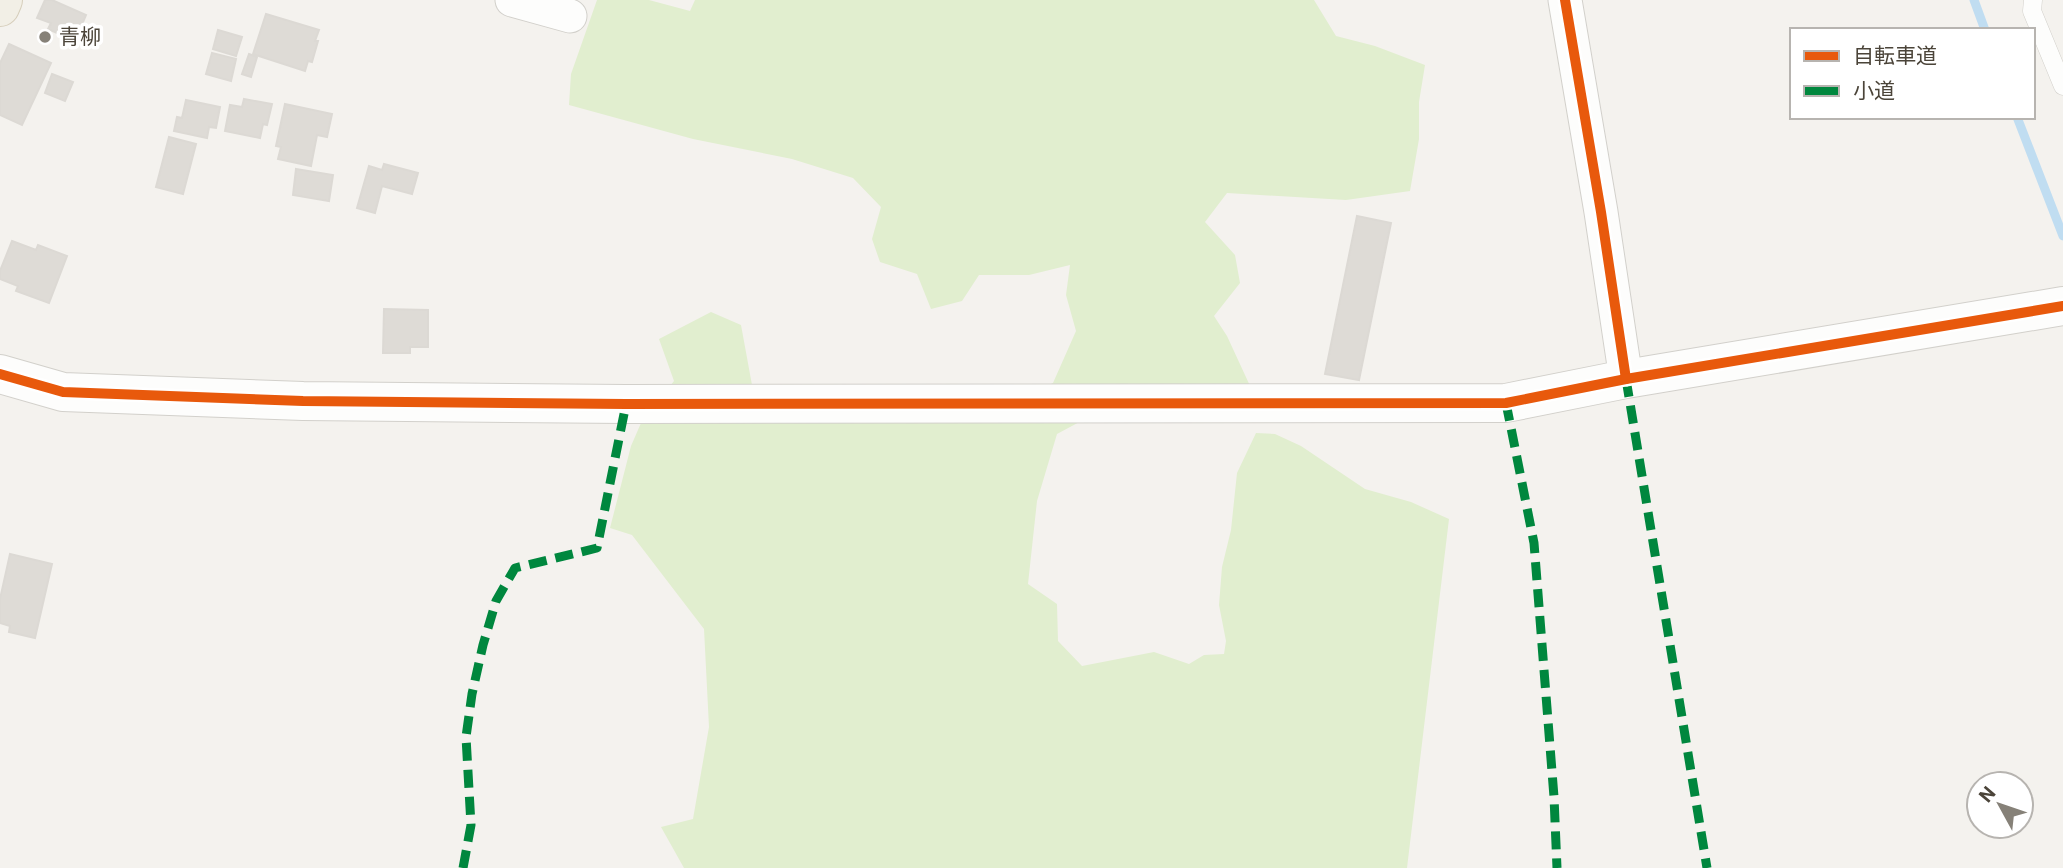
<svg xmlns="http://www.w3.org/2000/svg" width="2063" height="868" viewBox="0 0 2063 868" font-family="Roboto,'Noto Sans JP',sans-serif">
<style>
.green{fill:#e1eecf}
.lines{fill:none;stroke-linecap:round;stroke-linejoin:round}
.stream{stroke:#c0ddf1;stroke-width:9}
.building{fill:#dedbd6;stroke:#dcd9d4;stroke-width:2}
.service-casing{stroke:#d2d0cb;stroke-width:19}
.minor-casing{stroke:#d2d0cb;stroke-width:35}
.tertiary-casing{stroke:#d2d0cb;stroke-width:40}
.primary-casing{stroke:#d6cebb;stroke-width:40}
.service{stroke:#fdfdfc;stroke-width:18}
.minor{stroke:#fdfdfc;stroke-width:33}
.tertiary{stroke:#fdfdfc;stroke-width:38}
.primary{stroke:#f2efe6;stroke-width:38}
.quiet{stroke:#00873e;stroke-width:9;stroke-dasharray:18 9;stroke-linecap:butt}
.cycleway-casing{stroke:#fff;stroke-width:15}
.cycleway{stroke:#e8590c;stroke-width:10}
.poi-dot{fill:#868178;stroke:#fff;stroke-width:2.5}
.labels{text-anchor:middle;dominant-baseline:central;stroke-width:7;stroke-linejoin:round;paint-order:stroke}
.poi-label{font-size:21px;fill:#4b4439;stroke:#fff;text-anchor:start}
</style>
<rect width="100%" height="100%" fill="#f4f2ee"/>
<polygon class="green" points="597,0 649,0 690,11 695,0 1314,0 1336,36 1375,46 1425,65 1419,102 1419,139 1410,191 1346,200 1227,193 1205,222 1235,255 1240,283 1214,316 1227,336 1251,388 1085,419 1057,434 1037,501 1028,584 1057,604 1058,641 1082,666 1154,652 1189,664 1204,655 1224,654 1226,641 1219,605 1222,567 1231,530 1237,473 1256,433 1275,434 1301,446 1365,489 1411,502 1449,519 1407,868 684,868 661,827 693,819 709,727 704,629 632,535 610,528 631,446 641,423 674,381 659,339 711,312 741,325 752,385 971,418 1053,383 1076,331 1066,295 1070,265 1029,275 979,275 962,301 931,309 917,274 880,262 872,239 881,207 853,178 792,159 693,139 569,105 571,74"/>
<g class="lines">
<g class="stream">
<polyline points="1974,0 1985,30"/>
<polyline points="2017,117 2063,236"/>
</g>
</g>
<g class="building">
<polygon points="45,0 52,0 86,15 75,41 48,29 51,23 37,18"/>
<polygon points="266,14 319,30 315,41 318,41 312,62 308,61 305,71 253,54"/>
<polygon points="218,30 242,37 236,56 213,49"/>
<polygon points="9,44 51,63 22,125 0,115 0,63"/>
<polygon points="212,53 236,59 231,81 206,74"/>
<polygon points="249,54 257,57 251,77 242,74"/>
<polygon points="52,74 73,82 65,101 45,93"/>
<polygon points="244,99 272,104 267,125 263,124 260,138 225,131 230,105 242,107"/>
<polygon points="186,100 220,107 216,128 209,127 207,138 174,131 177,117 182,118"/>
<polygon points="285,104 332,114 327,137 317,135 311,166 278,159 281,147 276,146"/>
<polygon points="169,137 196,144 183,194 156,187"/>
<polygon points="384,164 418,173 412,194 382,186 375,213 357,208 369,166 382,170"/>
<polygon points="296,169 333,175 329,201 293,195"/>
<polygon points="1357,216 1391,223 1359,380 1325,374"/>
<polygon points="12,241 36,250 38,245 67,256 49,303 16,291 18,286 0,279 0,271"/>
<polygon points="384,309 428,310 428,347 410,347 410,353 383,353"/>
<polygon points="10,554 52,564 35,638 9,632 10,626 0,623 0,599"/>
</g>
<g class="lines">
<defs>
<polyline id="service" points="2033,0 2032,11 2063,86"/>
<g id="minor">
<polyline points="512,0 570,16"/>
<polyline points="1565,0 1601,212 1626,379"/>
</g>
<polyline id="tertiary" points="0,374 63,392 303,401 626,404 1506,403 1626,379 2063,306"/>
<polyline id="primary" points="0,7 3,0"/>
</defs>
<use href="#service" class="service-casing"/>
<use href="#minor" class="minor-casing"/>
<use href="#tertiary" class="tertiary-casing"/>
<use href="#primary" class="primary-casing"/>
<use href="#service" class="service"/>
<use href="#minor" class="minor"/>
<use href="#tertiary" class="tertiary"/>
<use href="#primary" class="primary"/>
<g class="quiet">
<polyline points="1626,379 1707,868"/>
<polyline points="1506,403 1534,543 1554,797 1557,868"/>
<polyline points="463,868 471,825 466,737 472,694 483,645 496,601 515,568 597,548 626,404"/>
</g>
<defs>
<g id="cycleway">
<polyline points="1565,0 1601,212 1626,379"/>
<polyline points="0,374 63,392 303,401 626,404 1506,403 1626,379 2063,306"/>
</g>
</defs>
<use href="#cycleway" class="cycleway-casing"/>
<use href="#cycleway" class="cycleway"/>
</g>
<circle class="poi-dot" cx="45" cy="37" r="7"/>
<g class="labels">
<g class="poi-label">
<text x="59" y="37">青柳</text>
</g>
</g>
<rect x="1790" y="28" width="245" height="91" fill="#ffffff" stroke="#b7b4b0" stroke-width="2"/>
<rect x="1804" y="51" width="35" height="10" fill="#e8590c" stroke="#b7b4b0" stroke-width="2"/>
<text x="1853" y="63" font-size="21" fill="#4b4439">自転車道</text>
<rect x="1804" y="86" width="35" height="10" fill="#00873e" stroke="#b7b4b0" stroke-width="2"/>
<text x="1853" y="98" font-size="21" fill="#4b4439">小道</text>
<g transform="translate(2000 805) rotate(310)"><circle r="33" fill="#ffffff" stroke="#b7b4b0" stroke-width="2"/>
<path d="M0-5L12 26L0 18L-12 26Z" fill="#868178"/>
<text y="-10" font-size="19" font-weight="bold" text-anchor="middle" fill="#4b4439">N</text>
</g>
</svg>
